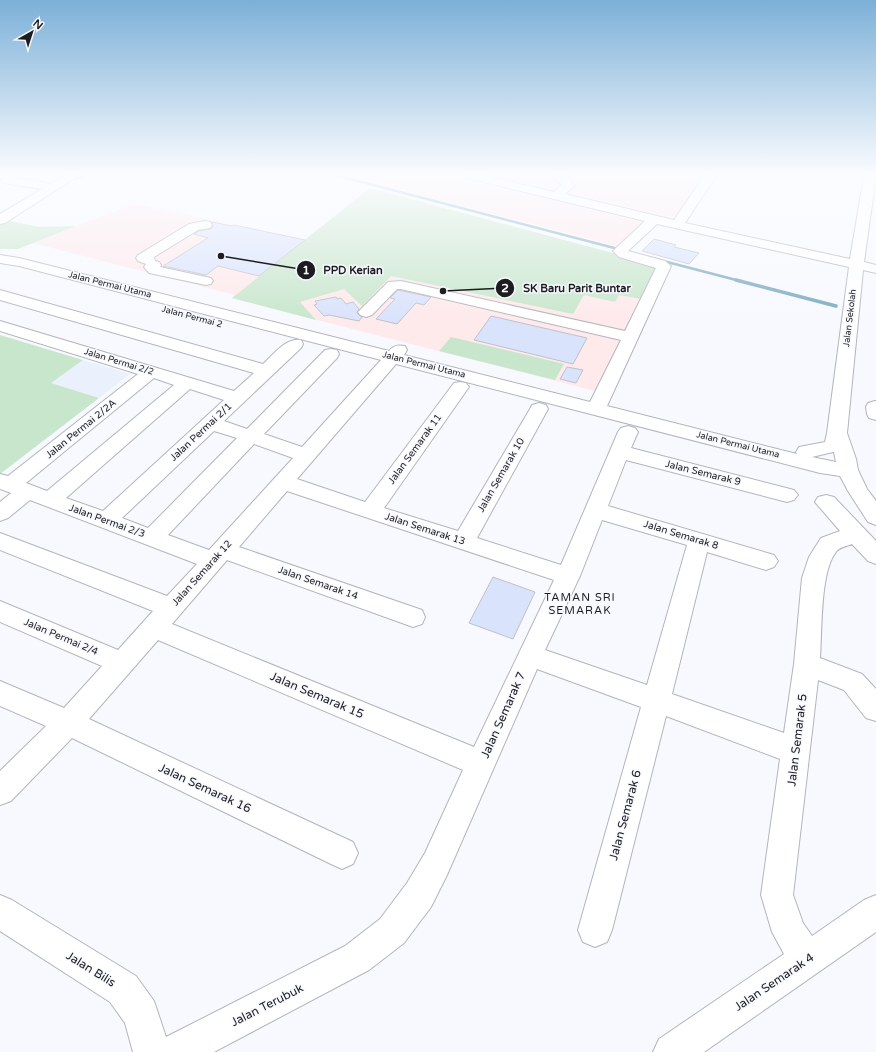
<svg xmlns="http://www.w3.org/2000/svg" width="876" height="1052" viewBox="0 0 876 1052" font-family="'Varela Round',sans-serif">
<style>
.built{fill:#ebf0fd}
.education{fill:#fee9eb}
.green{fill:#c8e6cc}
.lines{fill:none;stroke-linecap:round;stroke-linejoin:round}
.stream-far1{stroke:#7baabf;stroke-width:2.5}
.stream{stroke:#7baabf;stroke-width:3.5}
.building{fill:#dae3fc;stroke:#bec1ca}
.minor-casing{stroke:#b2b5bd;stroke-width:2}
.minor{fill:#fff;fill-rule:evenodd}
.labels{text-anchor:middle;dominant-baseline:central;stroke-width:3;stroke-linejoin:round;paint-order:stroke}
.far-street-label{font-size:9px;fill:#1c1d20;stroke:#f7f9fe}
.street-label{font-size:10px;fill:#1c1d20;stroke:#f7f9fe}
.neighbourhood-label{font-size:11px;letter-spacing:1px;fill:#1c1d20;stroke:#f7f9fe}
.near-street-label{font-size:12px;fill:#1c1d20;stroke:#f7f9fe}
.leader{fill:none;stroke:#1c1d20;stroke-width:1.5}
.callout-dot{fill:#1c1d20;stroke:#f7f9fe;stroke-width:1.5}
.mark-label{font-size:12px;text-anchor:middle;font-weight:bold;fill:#fff}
.callout-label{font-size:11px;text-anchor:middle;font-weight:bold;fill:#1c1d20;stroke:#f7f9fe;stroke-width:3;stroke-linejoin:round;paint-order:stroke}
</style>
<rect width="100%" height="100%" fill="#f7f9fe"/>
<polygon class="built" points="83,360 130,374 99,398 51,383"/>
<g class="education">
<polygon points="349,176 446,176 647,223 621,247"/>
<polygon points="494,176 704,176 681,214 667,216"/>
<polygon points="370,188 641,299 595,391 232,298 235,295 33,243 134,204 305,240"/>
</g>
<g class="green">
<polygon points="370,188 658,265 641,299 619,295 615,302 584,295 573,314 391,276 362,306 344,289 300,302 316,320 232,298"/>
<polygon points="6,220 39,227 76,226 18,249 0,249 0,223"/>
<polygon points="0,335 83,360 51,383 99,398 0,474"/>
<polygon points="451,337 564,364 555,380 439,351"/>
</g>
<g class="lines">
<g class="stream-far1">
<polyline points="339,176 622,250"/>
<polyline points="74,179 83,176"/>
<polyline points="648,257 740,281"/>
</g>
<polyline class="stream" points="736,280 836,306"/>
</g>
<g class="building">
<polygon points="212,222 232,226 234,225 305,240 259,276 218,266 206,275 163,266 208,238 194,234 199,231 211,229 213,226"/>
<polygon points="654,239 676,245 674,247 699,253 689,264 642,251"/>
<polygon points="398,290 431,297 424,305 416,303 397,324 376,319 395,299 390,298"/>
<polygon points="336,297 337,299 341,298 346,304 353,302 359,309 357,313 362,317 359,321 329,315 324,316 314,305 317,304 315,301"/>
<polygon points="491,316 587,338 573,364 474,340"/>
<polygon points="567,367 583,370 576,383 560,379"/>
<polygon points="493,577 535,592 513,639 469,623"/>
</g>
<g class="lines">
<defs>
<g id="minor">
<polygon points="7,176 50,184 64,176 78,176 5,223 0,224 0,214 42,189 3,183 1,180 3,177"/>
<path d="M465 176H485L554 192 562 185 554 178 556 176H569L567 178 575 185 565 194 674 220 704 176H716L685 223 850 259 864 176H876L864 262 876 265V273L863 270 847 433 856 459 858 470 867 489 876 501V525L868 522 848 491 840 476 820 473 396 364 297 479 365 502 454 383 460 382 466 383 469 387 384 508 458 531 530 409 532 405 539 403 546 405 548 409 477 538 561 565 618 432 621 428 628 426 635 428 638 432 631 448 794 490 798 495 794 500 787 502 626 460 608 506 774 555 778 561 774 567 766 570 707 552 672 694 784 733 794 664 802 578 809 557 821 538 840 531 815 502 818 497 826 495 834 497 876 541V564L868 561 852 544C847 546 839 547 836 552 820 571 822 632 820 658L862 674 876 689V721L866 718 844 690 818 680 793 895 803 923 812 936 864 900 876 895V932L704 1052H653L659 1039 784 954 772 932 761 895 780 759 666 716 612 930 607 942 595 947 583 942 578 930 641 707 537 669 447 875 431 907 404 943 369 970 214 1052H133L125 1023 110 1002 0 931V895L12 900 136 976 154 1001 166 1037 345 946 380 919 407 883 425 853 463 770 158 640 89 719 353 842 358 853 353 864 342 869 331 864 72 738 11 801 0 805V771L46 726 0 706V681L64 708 102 666 0 622V601L118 650 153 611 0 550V533L167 596 197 564 30 500 8 518 0 521V502L11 493 0 489V474L8 476 138 374 0 331V321L234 391 254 373 0 300V290L263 364C273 355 286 337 301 340L303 344 301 348 224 421 247 429 325 350 331 349 337 350 339 354 337 358 264 434 302 447 381 360 19 266 0 263V255L19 258 389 351C394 345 398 345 405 346L407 350 404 355 590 402 621 340 401 289H397L372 315 366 317 360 315 358 312 388 282 401 281 625 331 656 268 619 257 613 251 645 221 467 178ZM657 224 849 267 827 433 825 442 799 447 796 452 797 454 607 406 671 266 665 261 628 251ZM154 378 174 385 47 491 26 483ZM190 389 224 400 103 511 66 498ZM214 431 237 438 148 528 122 518ZM254 444 293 458 209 550 168 535ZM834 452 836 462 812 457 833 452ZM287 491 554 580 474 747 172 624 227 560 413 627 422 624 425 617 422 610 239 547ZM602 520 687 545 647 685 545 650 580 576Z"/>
<polygon points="205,221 210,222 212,225 210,228 198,230 154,257 155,261 159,262 161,265 160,267 211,278 213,281 211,284 206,285 149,273 144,267 146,264 138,261 136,258 138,255 189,224"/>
<polygon points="875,401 876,401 876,420 869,418 867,414 866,407 868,403"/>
</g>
</defs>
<use href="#minor" class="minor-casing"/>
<use href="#minor" class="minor"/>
</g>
<linearGradient id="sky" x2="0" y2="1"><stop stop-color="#7cb0d8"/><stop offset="0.54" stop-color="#fbfcff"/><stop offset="1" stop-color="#fbfcff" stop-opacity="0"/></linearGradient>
<rect width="876" height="323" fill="url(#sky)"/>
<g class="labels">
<g class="far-street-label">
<text transform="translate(110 285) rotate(14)">Jalan Permai Utama</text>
<text transform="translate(192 317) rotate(15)">Jalan Permai 2</text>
<text transform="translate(850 318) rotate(-83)">Jalan Sekolah</text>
<text transform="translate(119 362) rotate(17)">Jalan Permai 2/2</text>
<text transform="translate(424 365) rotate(14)">Jalan Permai Utama</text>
<text transform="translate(738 445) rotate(14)">Jalan Permai Utama</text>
</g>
<g class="street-label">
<text transform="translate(81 429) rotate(-39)">Jalan Permai 2/2A</text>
<text transform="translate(201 432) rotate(-43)">Jalan Permai 2/1</text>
<text transform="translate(415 449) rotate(-54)">Jalan Semarak 11</text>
<text transform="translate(703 473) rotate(14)">Jalan Semarak 9</text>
<text transform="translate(501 475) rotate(-60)">Jalan Semarak 10</text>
<text transform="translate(107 521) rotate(20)">Jalan Permai 2/3</text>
<text transform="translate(425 529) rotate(18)">Jalan Semarak 13</text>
<text transform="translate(681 535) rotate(17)">Jalan Semarak 8</text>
<text transform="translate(202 573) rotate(-48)">Jalan Semarak 12</text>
<text transform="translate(318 583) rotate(19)">Jalan Semarak 14</text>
<text transform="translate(61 637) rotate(23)">Jalan Permai 2/4</text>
</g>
<g class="neighbourhood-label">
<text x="580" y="597">TAMAN SRI<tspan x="580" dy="13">SEMARAK</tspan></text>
</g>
<g class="near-street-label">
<text transform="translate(317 695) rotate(23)">Jalan Semarak 15</text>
<text transform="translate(503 715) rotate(-66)">Jalan Semarak 7</text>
<text transform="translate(797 740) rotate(-83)">Jalan Semarak 5</text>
<text transform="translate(205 788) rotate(25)">Jalan Semarak 16</text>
<text transform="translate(625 815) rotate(-75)">Jalan Semarak 6</text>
<text transform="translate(91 969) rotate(32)">Jalan Bilis</text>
<text transform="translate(774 982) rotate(-34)">Jalan Semarak 4</text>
<text transform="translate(267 1005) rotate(-27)">Jalan Terubuk</text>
</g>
</g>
<path class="leader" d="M221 256L306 270M443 291L505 288"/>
<g class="callout-dot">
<circle cx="221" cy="256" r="4"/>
<circle cx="443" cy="291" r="4"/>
<circle cx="306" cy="270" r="10"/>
<circle cx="505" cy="288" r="10"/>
</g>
<g class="mark-label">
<text x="306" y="274">1</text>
<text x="505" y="292">2</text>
</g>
<g class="callout-label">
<text x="353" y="274">PPD Kerian</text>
<text x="577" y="292">SK Baru Parit Buntar</text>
</g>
<g transform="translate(32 32) rotate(39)" stroke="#f7f9fe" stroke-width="3" paint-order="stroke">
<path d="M0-3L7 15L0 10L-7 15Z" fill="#1c1d20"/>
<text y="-6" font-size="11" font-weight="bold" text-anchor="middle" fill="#1c1d20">N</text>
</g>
</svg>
